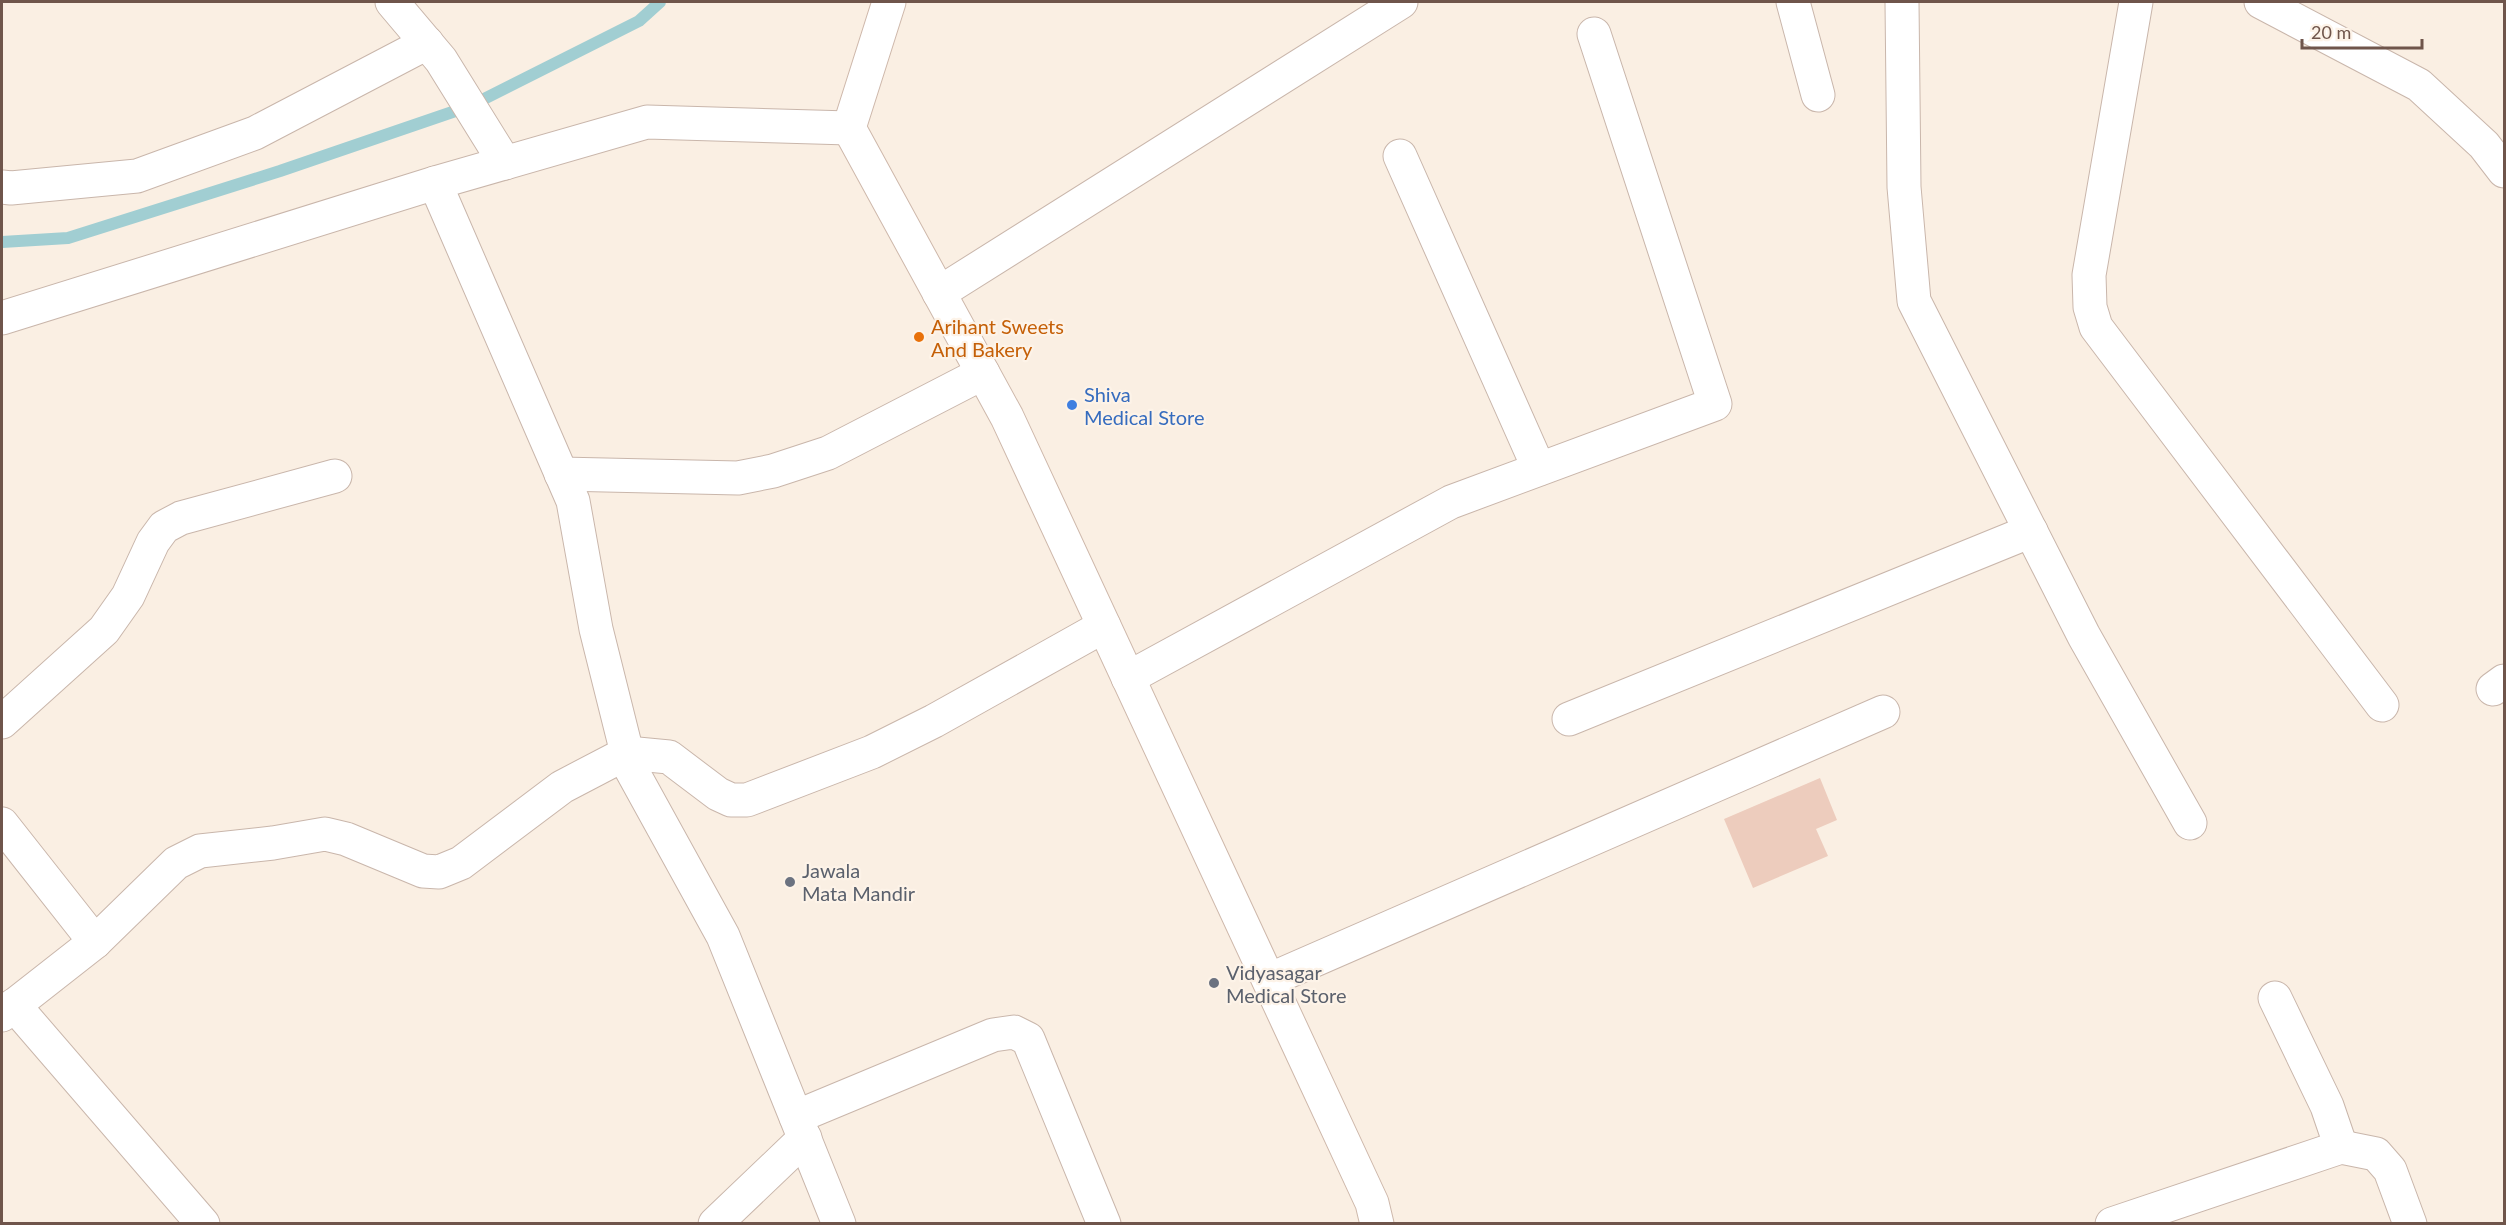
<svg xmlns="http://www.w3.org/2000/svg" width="2506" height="1225" viewBox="0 0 2506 1225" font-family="Lato,sans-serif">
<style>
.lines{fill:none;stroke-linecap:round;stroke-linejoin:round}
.stream{stroke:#a1ced2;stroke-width:12}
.building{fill:#edccbd}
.street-casing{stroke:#c9b6ab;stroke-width:35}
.secondary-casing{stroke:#ceb8ab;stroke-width:35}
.street{stroke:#fff;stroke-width:33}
.secondary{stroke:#fff;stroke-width:33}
.food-dot{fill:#e8710a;stroke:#fdf3e8;stroke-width:2}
.shop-dot{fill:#3f7fe0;stroke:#fdf3e8;stroke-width:2}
.worship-dot{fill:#6b7280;stroke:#fdf3e8;stroke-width:2}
.labels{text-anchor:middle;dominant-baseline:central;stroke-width:4.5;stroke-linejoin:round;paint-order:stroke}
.food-label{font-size:20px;fill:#c56008;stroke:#fdf3e8;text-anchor:start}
.shop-label{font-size:20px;fill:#366cbe;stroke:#fdf3e8;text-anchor:start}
.worship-label{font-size:20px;fill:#5b616d;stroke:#fdf3e8;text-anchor:start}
</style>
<rect width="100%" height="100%" fill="#faefe3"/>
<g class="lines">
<polyline class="stream" points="2,242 68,238 280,171 470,106 639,21 660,2"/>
</g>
<polygon class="building" points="1820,778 1837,820 1816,829 1828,856 1753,888 1724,819"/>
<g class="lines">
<defs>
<g id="street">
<polyline points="392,2 441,60 505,163"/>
<polyline points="1793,2 1818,95"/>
<polyline points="1902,2 1904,187 1914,301 2084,636 2190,823"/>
<polyline points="2136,2 2089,275 2090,307 2096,327 2382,705"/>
<polyline points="2261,2 2419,85 2484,145 2504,171"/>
<polyline points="1400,156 1539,469"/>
<polyline points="435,183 573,501 596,629 631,769 723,936 839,1224"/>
<polyline points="2,187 11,188 137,176 255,133 427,43"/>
<polyline points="939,293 1401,2"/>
<polyline points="2,318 435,183 647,122 849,128"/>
<polyline points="561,474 738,478 773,471 828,453 983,373"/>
<polyline points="1128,678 1451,502 1715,404 1594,34"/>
<polyline points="2493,689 2504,681"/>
<polyline points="1569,719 2031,531"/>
<polyline points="2,722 104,630 128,596 153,542 164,527 181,518 335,476"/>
<polyline points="2,824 95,942"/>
<polyline points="1269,980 1883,712"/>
<polyline points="2275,998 2327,1106 2341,1147"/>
<polyline points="14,1005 203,1224"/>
<polyline points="2,1015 95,942 176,863 200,851 273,843 325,834 346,839 423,871 439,872 461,863 562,787 627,753 669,757 718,794 731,800 747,800 872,752 934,721 1104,626"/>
<polyline points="796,1117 993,1035 1014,1032 1028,1039 1104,1224"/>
<polyline points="715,1224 805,1138"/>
<polyline points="2112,1224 2341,1147 2376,1154 2390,1170 2410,1224"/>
</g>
<polyline id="secondary" points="889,2 849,128 1007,417 1372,1203 1377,1224"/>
</defs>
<use href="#street" class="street-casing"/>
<use href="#secondary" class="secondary-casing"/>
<use href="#street" class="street"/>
<use href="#secondary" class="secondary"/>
</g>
<circle class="food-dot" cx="919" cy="337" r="6"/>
<circle class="shop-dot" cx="1072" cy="405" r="6"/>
<g class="worship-dot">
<circle cx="790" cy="882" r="6"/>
<circle cx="1214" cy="983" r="6"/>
</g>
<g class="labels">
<g class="food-label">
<text x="931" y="326">Arihant Sweets<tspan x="931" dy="23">And Bakery</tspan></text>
</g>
<g class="shop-label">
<text x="1084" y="394">Shiva<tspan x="1084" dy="23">Medical Store</tspan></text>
</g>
<g class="worship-label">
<text x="802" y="870">Jawala<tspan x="802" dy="23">Mata Mandir</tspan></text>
<text x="1226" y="972">Vidyasagar<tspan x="1226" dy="23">Medical Store</tspan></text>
</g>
</g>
<rect width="2506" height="1225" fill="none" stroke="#6f554b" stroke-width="6"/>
<path d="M2302 39v9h120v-9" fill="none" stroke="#6f554b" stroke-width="3"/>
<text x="2311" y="39" font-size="18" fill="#6f554b" stroke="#fdf3e8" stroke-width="4.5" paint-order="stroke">20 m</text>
</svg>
